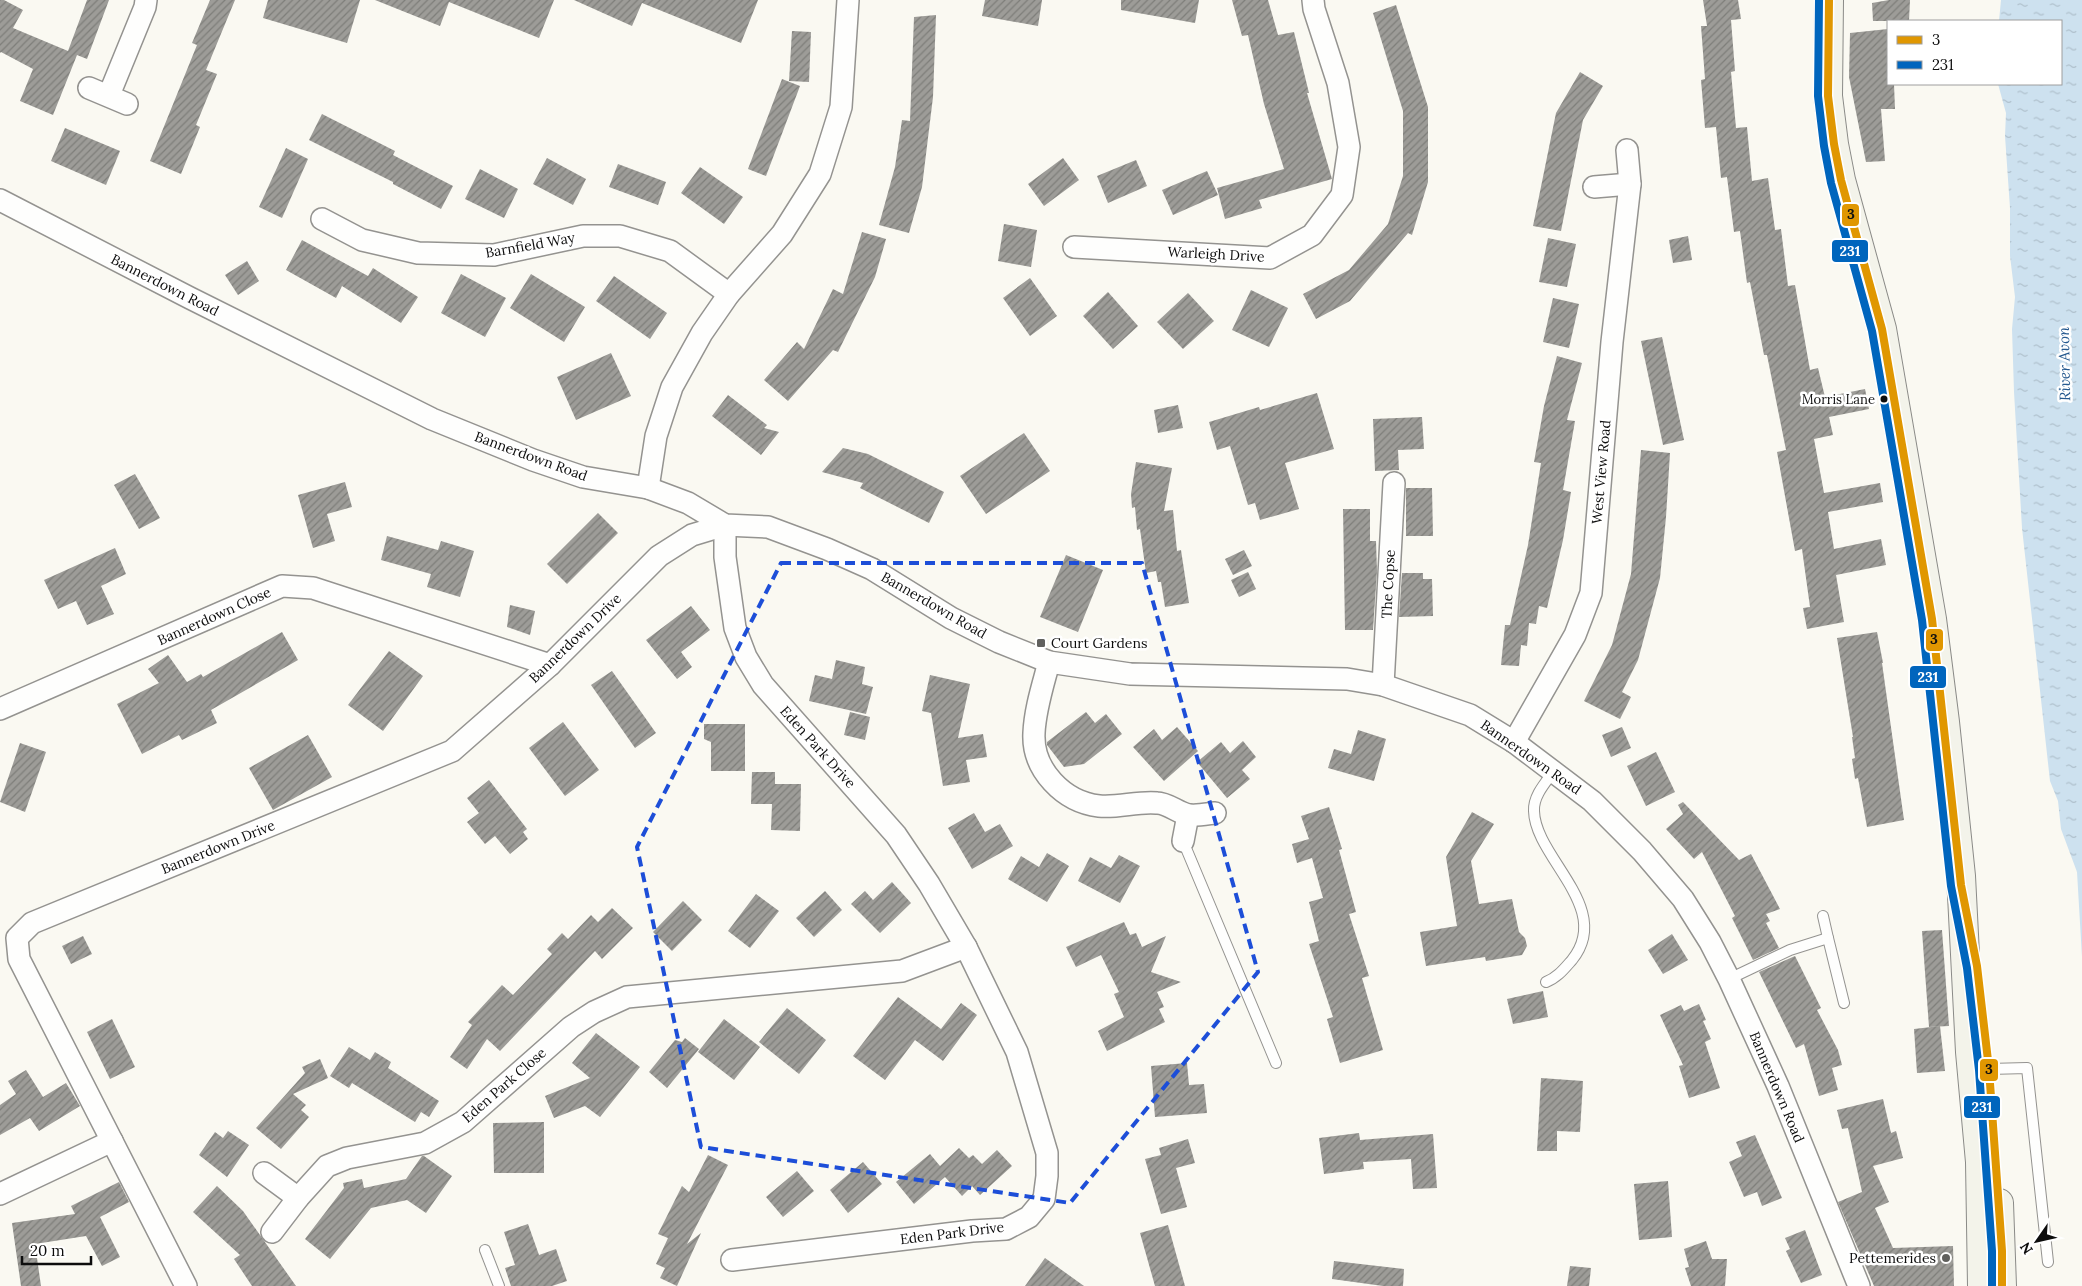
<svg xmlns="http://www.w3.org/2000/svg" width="2082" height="1286" viewBox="0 0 2082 1286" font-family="Lora,serif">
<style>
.water{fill:url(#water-ripples)}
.building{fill:url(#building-hatch)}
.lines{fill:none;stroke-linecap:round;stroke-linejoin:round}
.lane-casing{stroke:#949390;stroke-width:12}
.street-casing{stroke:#949390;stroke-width:24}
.secondary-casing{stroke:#8a8a87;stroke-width:30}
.lane{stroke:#fefefd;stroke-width:10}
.street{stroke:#fefefd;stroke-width:21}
.secondary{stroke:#f3f3ea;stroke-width:28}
.bus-1-casing{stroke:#fff;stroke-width:11}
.bus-2-casing{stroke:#fff;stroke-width:11}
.bus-1{stroke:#e09701;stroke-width:8}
.bus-2{stroke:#0065bd;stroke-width:8}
.marked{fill:none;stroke:#1d4ed8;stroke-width:4;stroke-dasharray:10 6;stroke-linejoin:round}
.bus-dot{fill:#0d0d0d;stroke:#fff;stroke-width:2}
.poi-dot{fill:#60605d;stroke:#fff;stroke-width:2}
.labels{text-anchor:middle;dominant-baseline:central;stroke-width:5;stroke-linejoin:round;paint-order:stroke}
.bus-label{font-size:13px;fill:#0d0d0d;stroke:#fff;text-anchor:end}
.street-label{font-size:14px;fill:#0d0d0d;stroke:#fff}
.poi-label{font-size:14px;fill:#0d0d0d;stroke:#fff;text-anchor:start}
.water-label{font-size:15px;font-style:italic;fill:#26598f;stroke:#fff}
.line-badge{stroke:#fff;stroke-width:2}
.badge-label{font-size:14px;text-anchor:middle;font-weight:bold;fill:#fff}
.pale-badge-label{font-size:14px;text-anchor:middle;font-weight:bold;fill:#111}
</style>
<defs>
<pattern id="water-ripples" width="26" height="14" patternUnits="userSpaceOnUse" patternTransform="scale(1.25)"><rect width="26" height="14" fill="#cde1ef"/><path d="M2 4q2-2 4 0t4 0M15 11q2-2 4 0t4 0" fill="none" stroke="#afc0cc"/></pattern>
<pattern id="building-hatch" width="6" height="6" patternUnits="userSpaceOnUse" patternTransform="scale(1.25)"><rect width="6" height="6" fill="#9d9c98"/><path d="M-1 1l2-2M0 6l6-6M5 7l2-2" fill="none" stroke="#7e7e7a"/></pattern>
</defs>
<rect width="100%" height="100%" fill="#faf9f2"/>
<polygon class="water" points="2001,0 2082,0 2082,957 2077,872 2061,829 2058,801 2050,781 2022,528 2014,392 2012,329 2015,297 2010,256 2010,208 2005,136 2006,113 1998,84 2061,84 2061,21 1999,21"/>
<g class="building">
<polygon points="0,0 4,0 23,10 13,28 68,51 87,0 109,0 87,59 77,55 53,115 20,101 33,69 1,52 0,53"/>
<polygon points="210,0 235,0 206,70 217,74 196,125 200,127 181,174 150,161 197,45 192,43"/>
<polygon points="268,0 360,0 347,43 263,18"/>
<polygon points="375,0 554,0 539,38 449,2 440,26"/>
<polygon points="574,0 758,0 741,43 642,3 632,26"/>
<polygon points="985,0 1042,0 1038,26 982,16"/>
<polygon points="1121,0 1199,0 1195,23 1121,10"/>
<polygon points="1232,0 1268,0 1278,35 1294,32 1309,93 1307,93 1332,179 1259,200 1262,208 1225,219 1217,188 1284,169 1264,104 1248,35 1242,36"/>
<polygon points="1703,0 1738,0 1741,19 1731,20 1735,71 1731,72 1736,128 1747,127 1752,181 1768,178 1775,230 1781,229 1788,286 1795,285 1810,370 1818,368 1825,397 1865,389 1869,409 1829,417 1833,435 1814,439 1824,493 1880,483 1883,502 1828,512 1834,549 1881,539 1886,565 1836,575 1844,622 1807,629 1803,608 1810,607 1802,549 1795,551 1777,452 1786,450 1767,355 1764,355 1750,282 1747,283 1740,231 1734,232 1727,177 1721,178 1716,127 1705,128 1701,80 1705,79 1701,26 1707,26"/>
<polygon points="1889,0 1910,0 1909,21 1873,21 1872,3"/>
<polygon points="1396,5 1428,107 1428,182 1412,235 1408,233 1350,301 1316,319 1303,294 1349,270 1388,224 1403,176 1403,111 1373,13"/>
<polygon points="936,15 933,97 922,187 909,233 879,225 895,167 902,120 910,121 914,17"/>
<polygon points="1888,29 1888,84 1894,84 1895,109 1881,109 1885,161 1866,162 1849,77 1850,33"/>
<polygon points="792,31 811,32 809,82 789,81"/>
<polygon points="1580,72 1603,86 1583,120 1561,231 1533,226 1556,113"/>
<polygon points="782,79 800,86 766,176 748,169"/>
<polygon points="322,114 395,151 393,155 453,186 441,209 393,184 393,182 309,140"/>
<polygon points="65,128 120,151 106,185 51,161"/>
<polygon points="286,148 308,159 282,218 259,207"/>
<polygon points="547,158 586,179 573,205 533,184"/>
<polygon points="1063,158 1079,180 1044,206 1028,184"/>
<polygon points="1136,160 1147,186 1108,203 1097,176"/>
<polygon points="618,164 666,182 658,205 609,187"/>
<polygon points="700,167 743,197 724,224 681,193"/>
<polygon points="480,169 518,189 504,218 465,199"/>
<polygon points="1207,171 1218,195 1173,215 1162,190"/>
<polygon points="1004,224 1037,230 1031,267 998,261"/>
<polygon points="862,232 886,239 875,277 838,352 833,350 788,401 764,380 797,342 804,349 833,289 843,294"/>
<polygon points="1688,236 1692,260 1673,263 1669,240"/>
<polygon points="1548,238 1576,244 1567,287 1539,282"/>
<polygon points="302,240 368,276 373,268 418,297 401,323 342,286 336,298 286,270"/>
<polygon points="247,261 259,281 238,295 225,275"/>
<polygon points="461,274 506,298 485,337 441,313"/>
<polygon points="531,274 585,307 564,342 510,308"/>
<polygon points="614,276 667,313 650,339 596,301"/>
<polygon points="1030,278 1057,316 1030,336 1003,298"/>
<polygon points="1251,290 1288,308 1269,347 1232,330"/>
<polygon points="1108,292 1138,326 1113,349 1083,316"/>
<polygon points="1188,293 1214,321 1183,349 1157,322"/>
<polygon points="1553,298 1579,304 1569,348 1543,342"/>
<polygon points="1662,337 1684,440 1663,445 1641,341"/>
<polygon points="611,353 631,396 576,420 557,377"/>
<polygon points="1557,356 1582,363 1567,420 1575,421 1563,490 1571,492 1563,540 1547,608 1539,606 1536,624 1529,623 1527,646 1521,645 1519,666 1501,665 1505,625 1510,625 1528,545 1541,463 1534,462 1544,406"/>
<polygon points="1317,393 1334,449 1285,463 1299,509 1260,520 1255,503 1248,505 1230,446 1217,450 1209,422 1259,407 1260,410"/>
<polygon points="728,395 767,425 764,428 779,432 761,455 712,416"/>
<polygon points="1178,405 1183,428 1158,433 1154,410"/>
<polygon points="1422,417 1424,449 1398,450 1399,470 1375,471 1373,419"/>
<polygon points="1024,433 1050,471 986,514 960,476"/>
<polygon points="843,448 868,454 944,492 929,523 860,488 863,483 822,472"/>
<polygon points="1641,450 1670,453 1666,517 1660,578 1638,660 1622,692 1631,697 1620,719 1584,701 1612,645 1631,574"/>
<polygon points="1136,462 1172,468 1164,511 1173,510 1177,551 1181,550 1189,603 1165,607 1161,582 1158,582 1156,571 1146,573 1140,529 1137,530 1135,507 1132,508 1131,494"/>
<polygon points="135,474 160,518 139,529 114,485"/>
<polygon points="345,482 352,507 327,514 335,541 313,548 298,495"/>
<polygon points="1406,488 1432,488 1433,536 1406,536"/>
<polygon points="1343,509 1370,509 1370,541 1376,541 1377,571 1373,630 1345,630"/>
<polygon points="598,513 618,533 567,584 547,564"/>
<polygon points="387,536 438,550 441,541 474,551 460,597 427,587 431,574 381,560"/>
<polygon points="115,548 126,574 101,586 114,614 87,625 76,601 58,609 44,580"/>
<polygon points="1244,550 1252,566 1233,575 1225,559"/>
<polygon points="1066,555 1103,570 1078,632 1040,617"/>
<polygon points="1248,572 1256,589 1239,597 1231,580"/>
<polygon points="1402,573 1423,573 1423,579 1432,579 1433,616 1399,617"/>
<polygon points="510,605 535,611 530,635 507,627"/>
<polygon points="691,606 710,630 681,652 692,667 677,679 646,640"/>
<polygon points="282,632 298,660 211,710 217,723 182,740 179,735 142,754 117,704 159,683 148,669 168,655 187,682 201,674 203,677"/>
<polygon points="1877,632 1883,663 1882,663 1904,820 1867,827 1858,778 1855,779 1852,759 1855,758 1852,737 1853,737 1837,638"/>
<polygon points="389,651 423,676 383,731 348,705"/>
<polygon points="836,660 865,667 862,684 873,687 866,714 809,701 815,675 832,679"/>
<polygon points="612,671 656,733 635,748 591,685"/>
<polygon points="930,675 970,684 958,738 983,734 987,757 966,760 970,782 943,786 931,713 922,711"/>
<polygon points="850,712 870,717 865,740 844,735"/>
<polygon points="1086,712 1095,723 1106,714 1122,734 1084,764 1064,767 1047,745 1047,742"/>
<polygon points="563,722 599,770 565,796 529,748"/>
<polygon points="704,724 745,724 745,771 711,771 711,742 704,739"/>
<polygon points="1177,727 1198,751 1164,781 1133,747 1154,729 1162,740"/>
<polygon points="1622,727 1631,748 1611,757 1602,735"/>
<polygon points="1358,730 1386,739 1374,781 1328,768 1334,749 1351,754"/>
<polygon points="308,735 332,777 273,810 249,768"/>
<polygon points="1243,741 1256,757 1242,770 1250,779 1227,798 1197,762 1221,742 1230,753"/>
<polygon points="20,743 46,752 25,812 0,802"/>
<polygon points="1656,752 1675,792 1646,806 1627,766"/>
<polygon points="752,772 775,772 775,784 801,784 800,831 771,830 772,804 751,804"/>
<polygon points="489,780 527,829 523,832 528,839 510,854 495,836 485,844 467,822 479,813 467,798"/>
<polygon points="1683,802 1739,860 1751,854 1780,909 1766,914 1770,921 1766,923 1779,948 1753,960 1732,918 1735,916 1702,852 1694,859 1666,829 1683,814 1678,805"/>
<polygon points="1329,807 1342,849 1339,850 1356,912 1349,914 1369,976 1362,978 1383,1050 1340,1063 1327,1019 1333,1017 1309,944 1319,941 1309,902 1323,898 1312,858 1297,863 1292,844 1309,839 1301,816"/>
<polygon points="1472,812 1494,824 1471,861 1479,904 1512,899 1519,932 1525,938 1527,946 1522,955 1486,961 1485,957 1426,966 1420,932 1457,926 1446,857"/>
<polygon points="974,813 985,832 1000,824 1013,846 972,869 948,828"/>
<polygon points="1047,853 1069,866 1047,902 1008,879 1021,856 1039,867"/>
<polygon points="1119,855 1140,866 1120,903 1078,881 1090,857 1111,868"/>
<polygon points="892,882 911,903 880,933 851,904 865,891 873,900"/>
<polygon points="825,891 842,910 814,937 796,918"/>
<polygon points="756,894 779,911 750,948 728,931"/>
<polygon points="683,901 702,920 672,951 653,932"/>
<polygon points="612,908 633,928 602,959 595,951 500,1051 487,1039 467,1069 450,1057 472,1025 468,1022 502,985 513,995 552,954 547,949 562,933 568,939 591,915 598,922"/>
<polygon points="1124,922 1130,935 1136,933 1142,947 1166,936 1151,972 1181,982 1157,992 1164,1007 1159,1009 1165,1022 1107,1051 1098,1031 1124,1017 1114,994 1119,992 1101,955 1076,967 1066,947"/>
<polygon points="1942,930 1949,1026 1929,1027 1922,931"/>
<polygon points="1672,934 1688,960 1663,974 1648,950"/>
<polygon points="83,936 92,954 71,964 62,946"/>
<polygon points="1795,956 1821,1008 1817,1010 1838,1050 1842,1065 1832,1068 1838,1090 1819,1096 1804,1044 1796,1048 1759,972"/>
<polygon points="1543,991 1548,1017 1513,1024 1507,999"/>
<polygon points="898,997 941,1029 961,1003 977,1015 943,1061 915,1040 885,1080 853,1056"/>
<polygon points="1699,1004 1706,1020 1703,1021 1711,1039 1705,1042 1720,1088 1689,1098 1679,1066 1683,1065 1660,1015 1681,1005 1684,1011"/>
<polygon points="787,1008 826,1040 799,1074 759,1042"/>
<polygon points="112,1019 135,1067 110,1079 87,1032"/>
<polygon points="724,1019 760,1047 734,1080 698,1052"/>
<polygon points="1940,1026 1945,1071 1917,1073 1914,1029"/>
<polygon points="596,1033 640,1067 600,1117 585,1106 554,1118 545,1096 590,1078 572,1063"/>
<polygon points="685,1038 699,1049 667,1088 649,1072 675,1040 682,1042"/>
<polygon points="349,1047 370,1060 375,1052 391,1062 388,1068 439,1101 429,1117 421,1112 415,1122 352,1083 349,1088 330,1076"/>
<polygon points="320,1059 328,1078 293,1094 306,1105 301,1110 309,1117 281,1149 256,1128 305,1073 302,1067"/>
<polygon points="1187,1063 1189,1085 1204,1084 1207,1113 1155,1117 1151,1066"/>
<polygon points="26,1070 43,1097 66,1083 80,1106 39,1131 30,1118 0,1135 0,1105 16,1094 8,1081"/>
<polygon points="1541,1078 1583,1081 1580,1132 1557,1131 1557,1151 1537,1151"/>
<polygon points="1883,1099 1891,1133 1896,1131 1903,1158 1873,1166 1889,1202 1875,1208 1893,1248 1953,1246 1954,1286 1874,1286 1838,1202 1862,1192 1848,1128 1842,1129 1837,1110"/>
<polygon points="544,1122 544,1173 494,1173 493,1123"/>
<polygon points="228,1131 249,1145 227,1177 199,1155 215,1132 223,1138"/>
<polygon points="1359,1133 1360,1140 1433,1134 1437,1188 1413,1189 1411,1159 1363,1162 1364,1169 1324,1174 1319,1138"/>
<polygon points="1755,1135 1782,1198 1762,1206 1757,1192 1744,1197 1729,1162 1742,1156 1736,1142"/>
<polygon points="1188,1139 1195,1163 1176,1168 1187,1207 1161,1214 1145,1159 1161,1155 1159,1148"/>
<polygon points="959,1148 969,1158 973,1155 982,1164 997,1150 1012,1166 980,1195 972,1186 962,1196 945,1177 914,1204 896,1182 930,1154 940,1166"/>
<polygon points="708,1155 728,1165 687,1244 701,1233 677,1286 660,1278 665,1268 656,1264 668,1238 658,1234 682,1186 689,1192"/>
<polygon points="422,1156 424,1156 452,1176 426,1213 407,1200 371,1208 330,1259 305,1239 344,1188 343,1183 362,1179 364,1188 406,1179"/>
<polygon points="863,1162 882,1184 848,1213 830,1190"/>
<polygon points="797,1171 814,1191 783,1217 766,1197"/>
<polygon points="1668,1181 1672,1237 1639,1240 1634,1184"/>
<polygon points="119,1182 129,1202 100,1217 120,1257 102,1266 86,1236 35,1244 41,1286 21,1286 12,1223 75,1214 71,1206"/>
<polygon points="217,1186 243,1211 296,1286 252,1286 234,1259 240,1255 193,1212"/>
<polygon points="528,1224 539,1255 556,1249 567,1281 552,1286 511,1286 505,1268 515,1265 504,1232"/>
<polygon points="1168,1225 1185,1286 1155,1286 1140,1233"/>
<polygon points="1805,1230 1822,1275 1801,1283 1786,1251 1790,1249 1785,1238"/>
<polygon points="1706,1241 1712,1259 1727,1259 1725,1286 1691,1286 1685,1268 1689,1267 1684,1249"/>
<polygon points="1045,1258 1084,1286 1025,1286"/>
<polygon points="1334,1261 1404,1269 1403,1286 1383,1286 1332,1279"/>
<polygon points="1570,1266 1591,1268 1589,1286 1567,1286"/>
</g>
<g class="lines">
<defs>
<g id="lane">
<polyline points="1183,841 1276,1063"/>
<polyline points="1823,916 1828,938"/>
<polyline points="1729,979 1790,950 1828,938 1844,1003"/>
<path d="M1546 982C1557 978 1564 969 1572 960 1614 908 1535 858 1534 811 1533 796 1546 782 1554 771"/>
<polyline points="1989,1069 2027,1068 2048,1262"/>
<polyline points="485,1250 499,1286"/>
</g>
<g id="street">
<polyline points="89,88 127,104"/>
<polyline points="109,95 145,7 146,0"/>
<polyline points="1594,187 1630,184"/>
<polyline points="0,200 190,298 432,419 533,460 583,477 648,488 688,503 725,525 768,527 827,549 872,569 951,618 999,642 1049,662 1130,674 1347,679 1383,685 1470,715 1514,742 1592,801 1642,851 1683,899 1710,942 1729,979 1778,1086 1859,1286"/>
<polyline points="322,219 362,240 418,253 494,255 583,236 620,236 670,251 729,294"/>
<polyline points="1074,247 1270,258 1312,235 1342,195 1349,147 1338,83 1314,9 1313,0"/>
<polyline points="648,488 656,436 672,387 702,333 729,294 782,234 820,174 841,107 848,0"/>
<polyline points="725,525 725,557 735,628 746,657 763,685 896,835 929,884 966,947 1017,1052 1047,1153 1047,1176 1044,1199 1029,1217 1006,1229 972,1231 732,1260"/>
<path d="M1049 662C1043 685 1035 709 1034 733 1032 770 1064 802 1099 806 1118 808 1138 801 1157 803 1168 803 1178 813 1189 815 1197 816 1207 814 1215 813"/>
<polyline points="1383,685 1394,483"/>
<polyline points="0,709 282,586 313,588 550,665"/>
<polyline points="1514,742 1575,635 1591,593 1612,342 1630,184 1627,150"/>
<polyline points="1183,841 1188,815"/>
<polyline points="264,1173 298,1198"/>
<polyline points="0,1194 112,1141"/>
<polyline points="272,1232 298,1198 327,1166 347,1158 425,1143 463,1122 571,1027 594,1012 627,997 902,971 966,947"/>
<polyline points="186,1286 19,959 17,938 32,923 452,751 550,665 659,556 692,535 725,525"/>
</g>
<g id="secondary">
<polyline points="1829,0 1828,96 1834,144 1841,180 1882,329 1932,619 1945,722 1961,876 1970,1052 1980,1162 1982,1286"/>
<polyline points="1999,1203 2002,1286"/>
</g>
</defs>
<use href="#lane" class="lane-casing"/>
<use href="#street" class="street-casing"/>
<use href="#secondary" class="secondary-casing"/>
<use href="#lane" class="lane"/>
<use href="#street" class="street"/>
<use href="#secondary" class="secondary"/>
<defs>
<polyline id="bus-1" points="1829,0 1828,96 1834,144 1841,180 1882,329 1932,619 1961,885 1977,966 1989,1069 2002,1251 2002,1286"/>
<polyline id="bus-2" points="1819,0 1818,96 1824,146 1831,183 1872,331 1922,620 1951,886 1967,968 1979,1070 1992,1251 1992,1286"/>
</defs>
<use href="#bus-1" class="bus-1-casing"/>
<use href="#bus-2" class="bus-2-casing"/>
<use href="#bus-1" class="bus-1"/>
<use href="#bus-2" class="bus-2"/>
</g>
<path class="marked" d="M781 563H1142L1258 972 1070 1203 701 1147 637 847Z"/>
<circle class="bus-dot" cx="1884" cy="399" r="4.5"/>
<g class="poi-dot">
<rect x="1036" y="638" width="10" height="10" rx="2.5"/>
<circle cx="1946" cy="1258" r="5"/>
</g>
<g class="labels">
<g class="bus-label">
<text x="1875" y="399">Morris Lane</text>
</g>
<g class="street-label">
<text transform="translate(530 245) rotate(-10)">Barnfield Way</text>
<text transform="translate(1216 254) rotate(3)">Warleigh Drive</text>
<text transform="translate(165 285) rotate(27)">Bannerdown Road</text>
<text transform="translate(531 456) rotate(20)">Bannerdown Road</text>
<text transform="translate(1601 472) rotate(-85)">West View Road</text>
<text transform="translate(1388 584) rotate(-87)">The Copse</text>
<text transform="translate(934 605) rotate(30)">Bannerdown Road</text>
<text transform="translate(214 616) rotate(-24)">Bannerdown Close</text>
<text transform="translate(575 638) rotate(-44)">Bannerdown Drive</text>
<text transform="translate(818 747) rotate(48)">Eden Park Drive</text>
<text transform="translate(1531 757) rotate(35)">Bannerdown Road</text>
<text transform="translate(218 847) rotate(-22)">Bannerdown Drive</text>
<text transform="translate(504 1085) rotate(-41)">Eden Park Close</text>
<text transform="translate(1777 1087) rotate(67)">Bannerdown Road</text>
<text transform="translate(952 1233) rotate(-7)">Eden Park Drive</text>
</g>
<g class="poi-label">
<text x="1051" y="643">Court Gardens</text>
<text x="1936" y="1258" text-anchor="end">Pettemerides</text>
</g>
<g class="water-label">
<text transform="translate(2064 364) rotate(-91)">River Avon</text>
</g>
</g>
<g class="line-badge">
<rect x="1841" y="203" width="19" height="24" rx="5" fill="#e09701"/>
<rect x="1831" y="239" width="38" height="24" rx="5" fill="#0065bd"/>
<rect x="1925" y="628" width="19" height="24" rx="5" fill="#e09701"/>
<rect x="1909" y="665" width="38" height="24" rx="5" fill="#0065bd"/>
<rect x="1979" y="1058" width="20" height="24" rx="5" fill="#e09701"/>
<rect x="1963" y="1095" width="38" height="24" rx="5" fill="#0065bd"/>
</g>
<g class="badge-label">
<text x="1850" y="256">231</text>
<text x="1928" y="682">231</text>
<text x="1982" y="1112">231</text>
</g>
<g class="pale-badge-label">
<text x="1851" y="219">3</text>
<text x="1934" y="644">3</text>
<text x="1989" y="1074">3</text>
</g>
<rect x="1887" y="20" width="175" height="65" fill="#ffffff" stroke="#9e9e9e"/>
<rect x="1897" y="36" width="25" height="8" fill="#e09701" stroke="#9e9e9e"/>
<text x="1932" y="45" font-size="15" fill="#0d0d0d">3</text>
<rect x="1897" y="61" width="25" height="8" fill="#0065bd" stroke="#9e9e9e"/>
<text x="1932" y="70" font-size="15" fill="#0d0d0d">231</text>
<g transform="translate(2037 1241) rotate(236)" stroke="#ffffff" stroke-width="4" paint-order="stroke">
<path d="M0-4L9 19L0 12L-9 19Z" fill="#0d0d0d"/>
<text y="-8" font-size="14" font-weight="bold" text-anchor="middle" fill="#0d0d0d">N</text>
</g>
<path d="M22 1256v8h69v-8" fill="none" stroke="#0d0d0d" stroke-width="2.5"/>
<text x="30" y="1256" font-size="15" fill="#0d0d0d" stroke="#ffffff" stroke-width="4" paint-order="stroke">20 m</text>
</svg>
